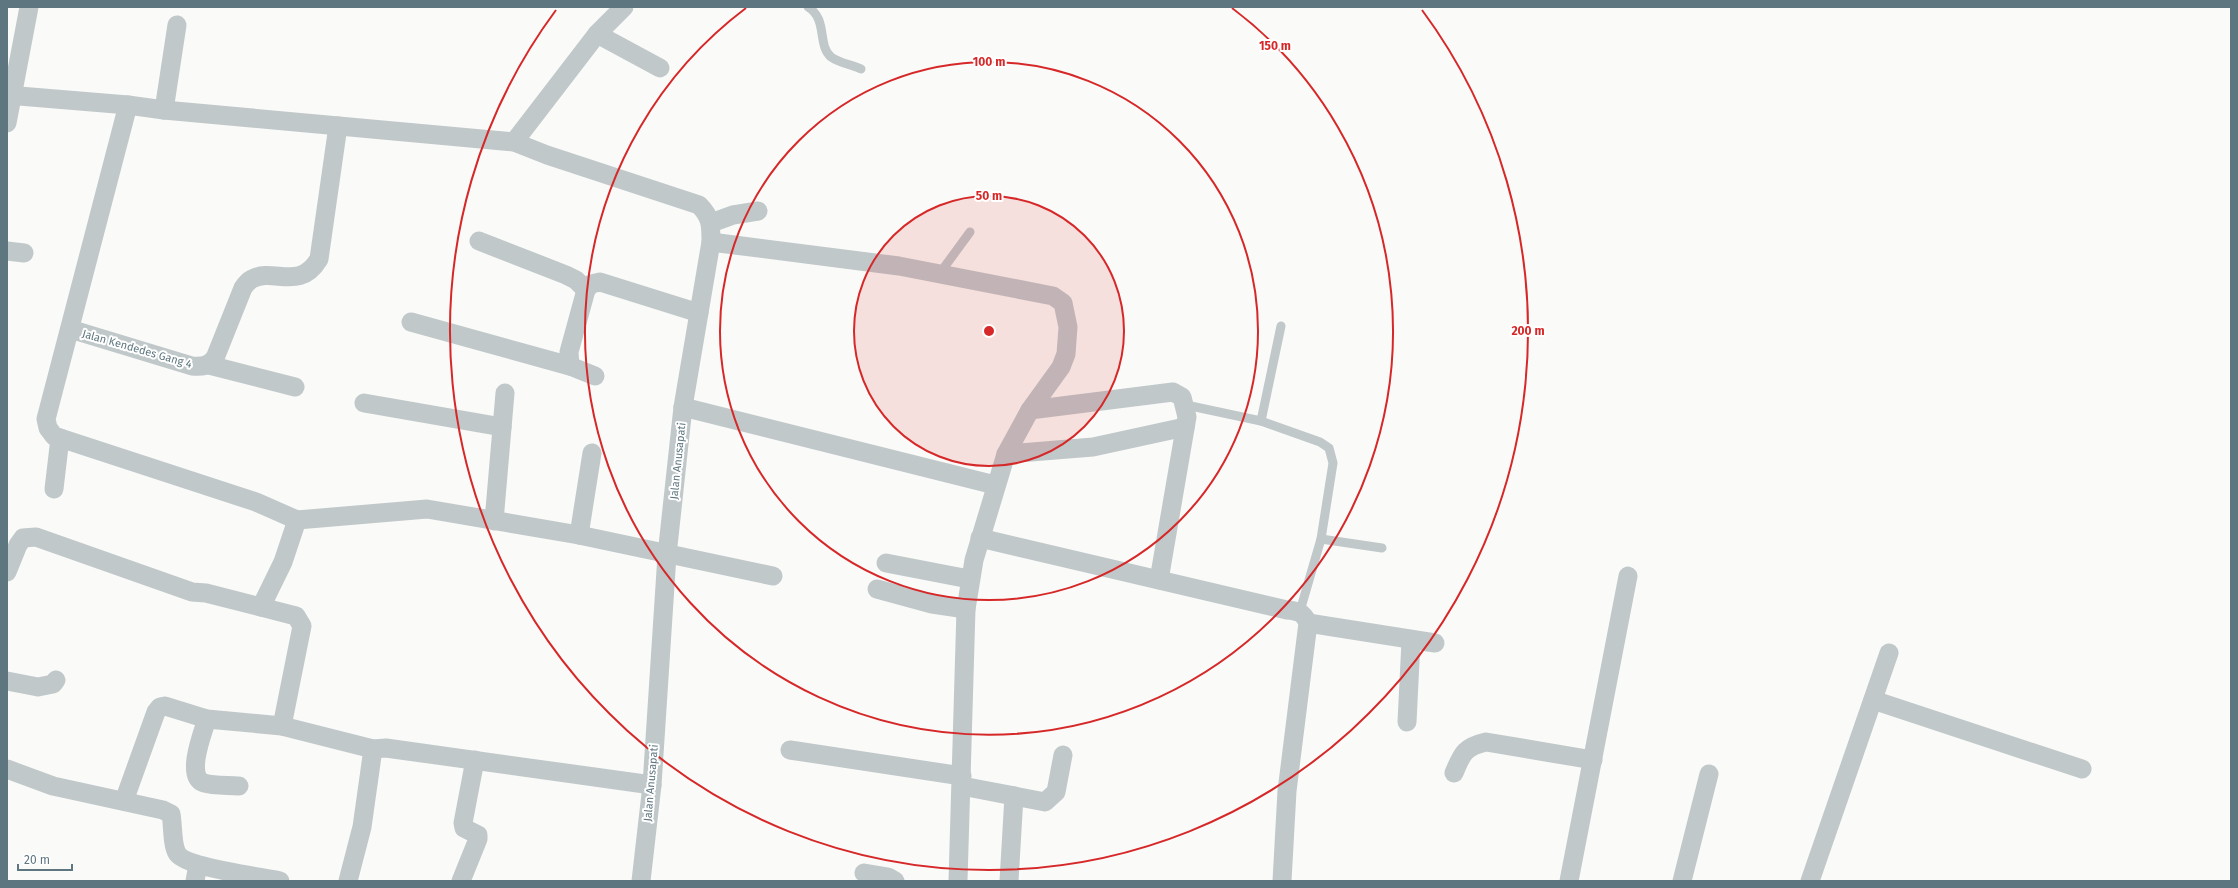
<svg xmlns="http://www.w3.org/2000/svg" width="2238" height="888" viewBox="0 0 2238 888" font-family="'Fira Sans',sans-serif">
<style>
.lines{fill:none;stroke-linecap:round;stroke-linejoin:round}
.service{stroke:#c0c8ca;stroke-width:9}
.minor{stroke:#c0c8ca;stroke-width:19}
.ring{fill:none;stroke:#d62828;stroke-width:2}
.labels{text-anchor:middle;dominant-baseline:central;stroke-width:4;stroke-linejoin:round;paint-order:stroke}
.street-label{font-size:11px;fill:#5e767f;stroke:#fff}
.centre{fill:#d62828;stroke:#fff;stroke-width:2}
.ring-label{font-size:12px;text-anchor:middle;font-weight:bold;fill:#d62828;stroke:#fff;stroke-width:4;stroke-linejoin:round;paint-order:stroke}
</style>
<rect width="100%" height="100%" fill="#fafaf8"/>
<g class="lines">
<g class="service">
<path d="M808 7C828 19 817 45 831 57 839 63 853 65 861 69"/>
<polyline points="940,273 970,232"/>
<polyline points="1186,405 1261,421 1320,442 1329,448 1333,463 1321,539 1300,611"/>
<polyline points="1261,421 1281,326"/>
<polyline points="1321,539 1382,548"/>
</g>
<g class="minor">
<polyline points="597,34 660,68"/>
<path d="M7 95 128 105 164 110 514 142 547 155 699 205C711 217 711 225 711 242L683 407 667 555 652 785 641 881"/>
<polyline points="128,105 46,419 48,428 54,436 256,502 297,520 427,509 579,535 773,576"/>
<polyline points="164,110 177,25"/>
<polyline points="7,123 29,7"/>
<polyline points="514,142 597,34 624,7"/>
<polyline points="711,223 733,215 758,211"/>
<polyline points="479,241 566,275 576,280 586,290"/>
<polyline points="711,242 899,266 1053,296 1063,303 1068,327 1066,354 1061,367 1030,410 1006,454 974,560 966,609 958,881"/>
<polyline points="7,251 24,253"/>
<polyline points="411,322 570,366"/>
<path d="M70 329 192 366C203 367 208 366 215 358L243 288C245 285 248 281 252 279 274 267 299 292 319 259L338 126"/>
<polyline points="209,365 295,387"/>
<polyline points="595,376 570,366 569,352 586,290 591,284 600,282 699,313"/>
<polyline points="364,403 502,427"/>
<polyline points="683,407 995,485"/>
<polyline points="1030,410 1173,392 1182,397 1187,417 1159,580"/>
<polyline points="1006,454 1093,447 1185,427"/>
<polyline points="54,489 60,438"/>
<polyline points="494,521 505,393"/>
<polyline points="579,535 592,453"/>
<path d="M980 538 1287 610C1298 611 1303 612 1308 623L1287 791 1282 881"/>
<polyline points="886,563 969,579"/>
<polyline points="7,572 18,545 23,538 36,537 192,592 206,593 296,616 302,626 282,726"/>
<polyline points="877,589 932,604 966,609"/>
<polyline points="261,607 283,562 297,520"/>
<polyline points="1308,623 1435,643"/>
<polyline points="7,681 38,687 53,684 56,680"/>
<polyline points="1873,700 2082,769"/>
<path d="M207 719C203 732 185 777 204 783 214 786 228 785 239 786"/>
<polyline points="1407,722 1411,641"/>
<polyline points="790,750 962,776"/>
<path d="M7 769 53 786 163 810 171 814C173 824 172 845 177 853 184 867 262 877 280 881"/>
<path d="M1454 773C1462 754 1464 747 1486 742L1593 760"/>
<polyline points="962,786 1045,802 1056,792 1063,755"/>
<polyline points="124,801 156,712 160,707 165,706 207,719 282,726 373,749 386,748 652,785"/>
<polyline points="864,873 888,877 895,881"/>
<polyline points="195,881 198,865"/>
<polyline points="348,881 362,827 373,749"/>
<polyline points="461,881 478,839 478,835 464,828 463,823 475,760"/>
<polyline points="1009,881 1014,796"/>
<polyline points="1569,881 1628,576"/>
<polyline points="1682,881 1709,774"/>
<polyline points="1810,881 1889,653"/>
</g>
</g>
<circle cx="989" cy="331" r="135" fill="#d62828" fill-opacity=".12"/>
<g class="ring">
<circle cx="989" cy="331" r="135"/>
<circle cx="989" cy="331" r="269"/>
<path d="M1232 8A404 404 0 1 1 746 8"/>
<path d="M1422 10A539 539 0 1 1 556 10"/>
</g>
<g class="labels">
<g class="street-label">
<text transform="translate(137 349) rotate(16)">Jalan Kendedes Gang 4</text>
<text transform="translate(678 461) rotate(-84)">Jalan Anusapati</text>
<text transform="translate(651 783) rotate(-85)">Jalan Anusapati</text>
</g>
</g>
<circle cx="989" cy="331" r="6" class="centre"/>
<g class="ring-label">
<text x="1275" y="50">150 m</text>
<text x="989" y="66">100 m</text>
<text x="989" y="200">50 m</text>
<text x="1528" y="335">200 m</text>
</g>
<rect width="2238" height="888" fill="none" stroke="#5e767f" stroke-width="16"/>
<path d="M18 864v6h54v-6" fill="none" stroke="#5e767f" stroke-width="2"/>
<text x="24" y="864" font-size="12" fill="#5e767f" stroke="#ffffff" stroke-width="3" paint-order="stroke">20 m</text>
</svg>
